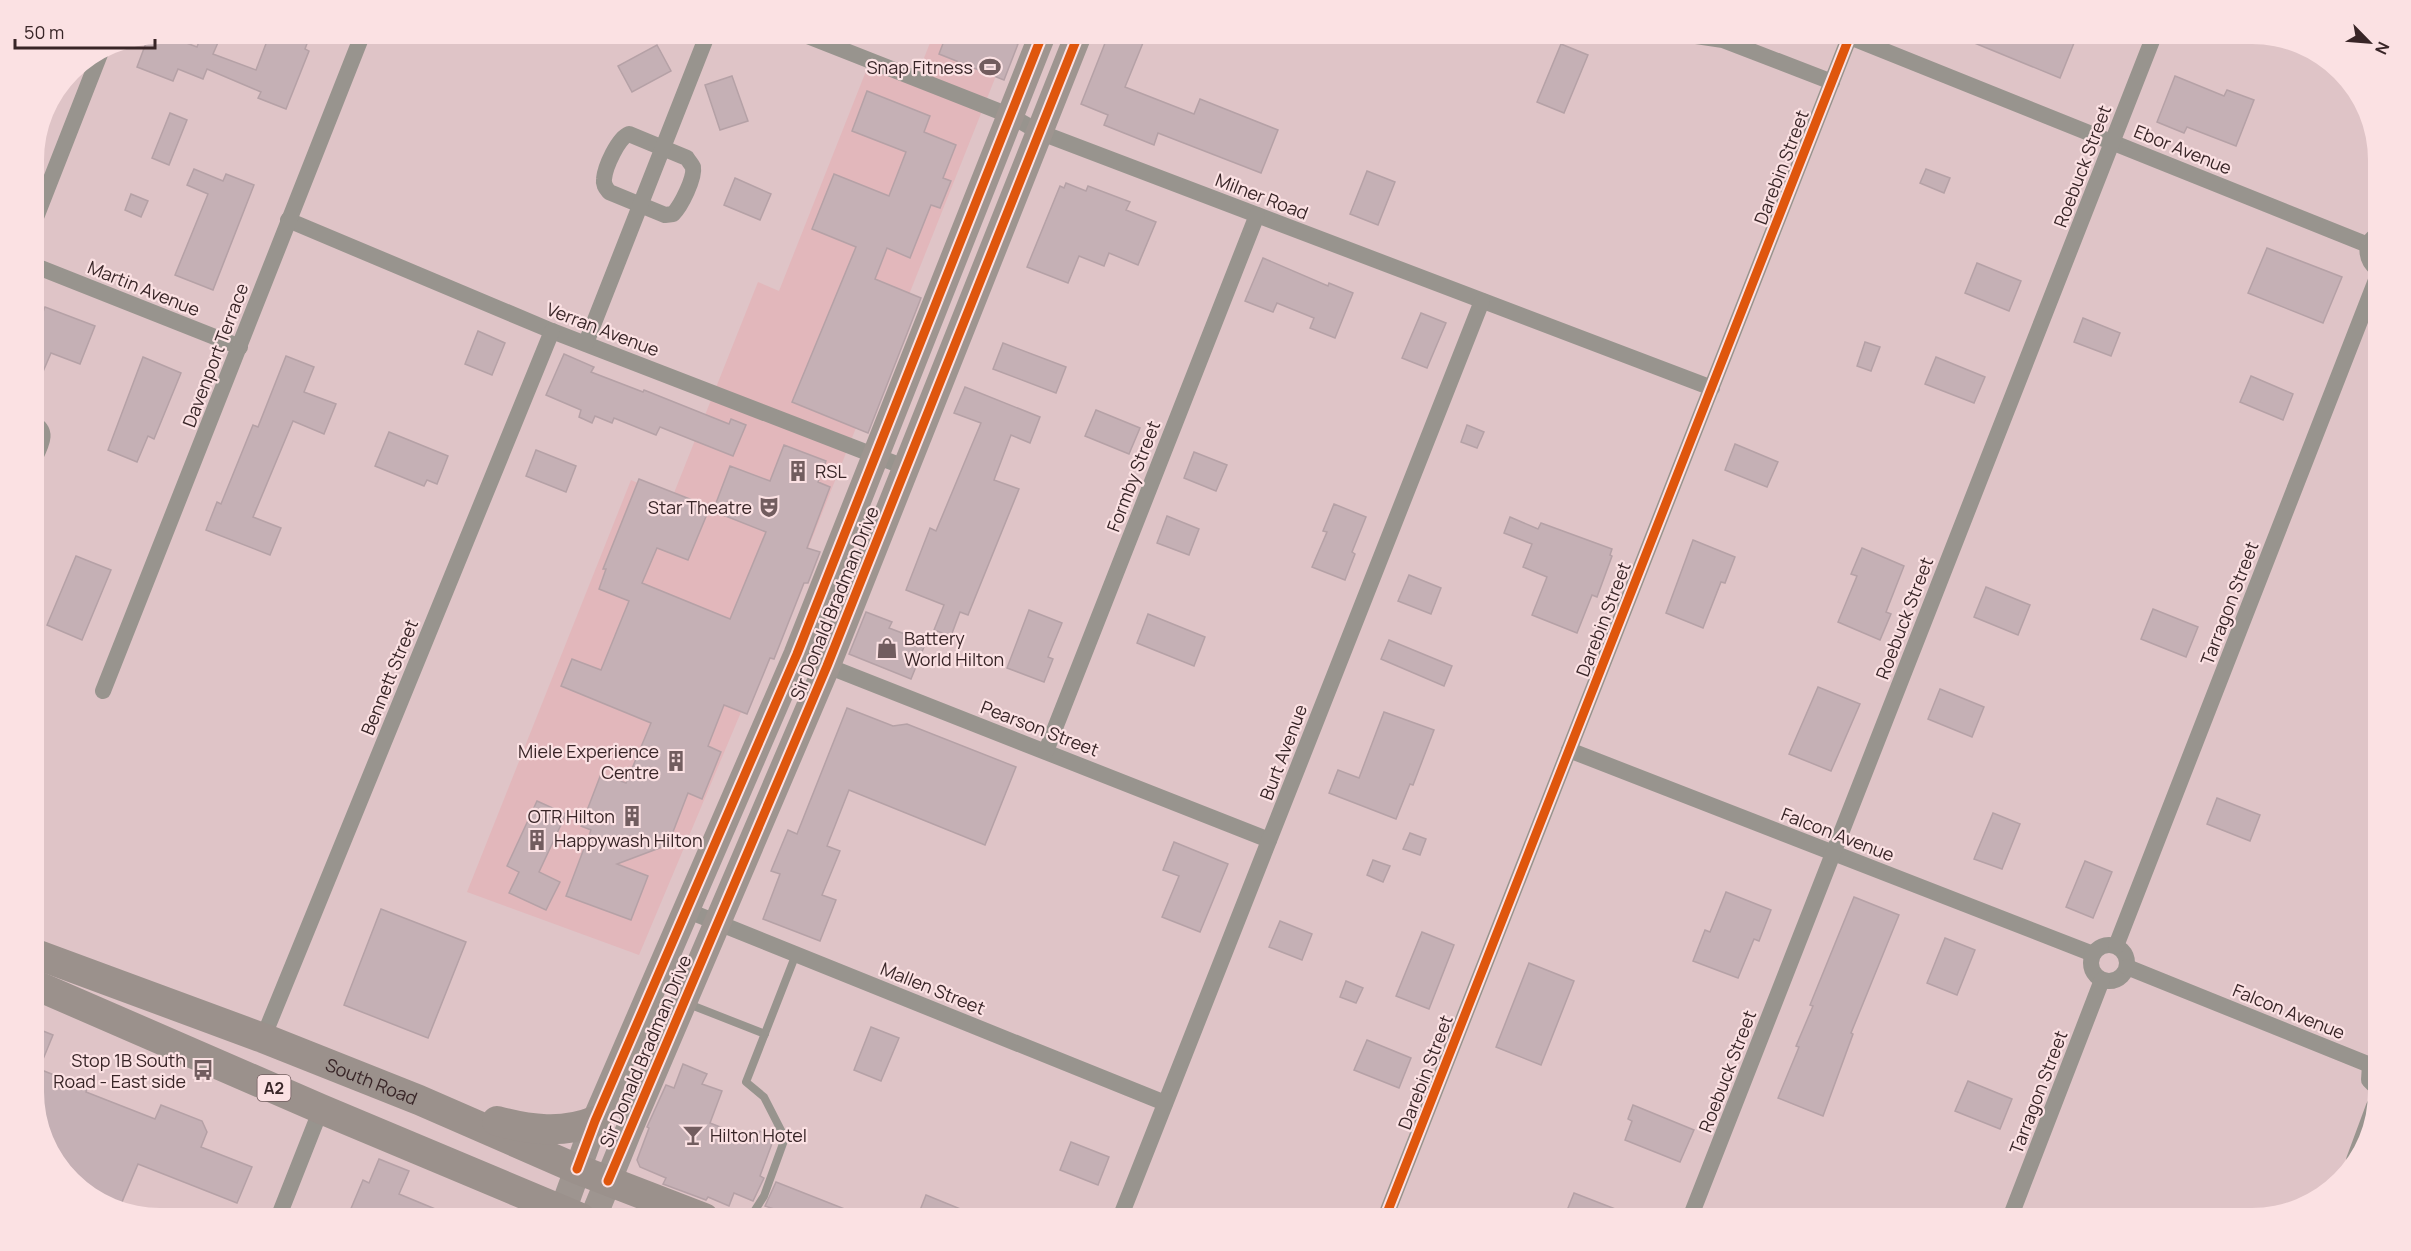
<svg xmlns="http://www.w3.org/2000/svg" width="2411" height="1251" viewBox="0 0 2411 1251" font-family="Manrope,sans-serif">
<style>
.built{fill:#e2b7bb}
.building{fill:#c5b0b5;stroke:#b5a1a6;stroke-width:1.5}
.lines{fill:none;stroke-linecap:round;stroke-linejoin:round}
.lane{stroke:#98948e;stroke-width:8}
.street{stroke:#98948e;stroke-width:16}
.primary{stroke:#9e9590;stroke-width:27}
.highway{stroke:#9b918c;stroke-width:30}
.cycleway-casing{stroke:#fbe1e3;stroke-width:13}
.cycleway{stroke:#df560d;stroke-width:9}
.labels{text-anchor:middle;dominant-baseline:central;stroke-width:4.5;stroke-linejoin:round;paint-order:stroke}
.shield{fill:#fbe1e3;stroke:#725d5f;stroke-width:1.5}
.shield-label{font-size:16px;font-weight:bold;fill:#382527}
.poi-label{font-size:18px;fill:#382527;stroke:#fbe1e3;text-anchor:end}
.street-label{font-size:18px;fill:#382527;stroke:#fbe1e3}
</style>
<rect width="100%" height="100%" fill="#dfc4c7"/>
<polygon class="built" points="934,33 1013,33 778,624 639,955 467,892 631,480 672,498 758,282 779,291 870,61 916,78"/>
<g class="building">
<polygon points="160,33 197,47 202,33 207,33 220,38 213,54 256,70 270,33 311,33 305,49 309,51 286,109 258,98 261,92 207,69 203,79 178,69 173,81 137,67 149,35"/>
<polygon points="947,33 990,33 1018,44 1004,80 939,54"/>
<polygon points="1109,33 1147,33 1125,87 1194,114 1200,99 1278,130 1261,173 1158,133 1154,145 1104,125 1108,115 1081,104"/>
<polygon points="1950,33 2078,33 2060,78"/>
<polygon points="1561,44 1588,55 1564,113 1537,102"/>
<polygon points="657,45 671,71 632,92 618,66"/>
<polygon points="732,76 748,121 720,130 705,85"/>
<polygon points="2175,76 2224,96 2227,90 2254,100 2236,146 2187,127 2184,133 2157,122"/>
<polygon points="867,91 930,116 924,132 956,145 943,178 951,181 940,208 931,205 910,258 887,248 875,279 921,298 868,433 792,402 856,247 812,229 834,174 889,196 906,152 852,131"/>
<polygon points="170,113 187,120 169,165 152,158"/>
<polygon points="194,169 223,181 226,174 254,185 213,290 175,275 208,194 187,185"/>
<polygon points="1926,169 1950,178 1944,193 1920,183"/>
<polygon points="1367,171 1395,182 1378,225 1350,214"/>
<polygon points="735,178 771,194 760,220 724,205"/>
<polygon points="1066,183 1086,191 1088,186 1130,202 1126,210 1156,222 1138,265 1109,253 1104,266 1079,256 1068,283 1027,267 1060,186 1064,188"/>
<polygon points="131,194 148,201 141,217 125,210"/>
<polygon points="2267,248 2342,277 2323,323 2248,293"/>
<polygon points="1263,258 1328,286 1329,283 1353,293 1335,338 1310,328 1314,318 1277,303 1273,312 1245,301"/>
<polygon points="1977,263 2021,281 2009,311 1965,293"/>
<polygon points="45,307 95,326 80,364 51,353 33,395 33,336"/>
<polygon points="1421,313 1446,323 1427,368 1402,358"/>
<polygon points="2083,318 2120,333 2111,356 2074,342"/>
<polygon points="478,331 505,343 492,375 465,364"/>
<polygon points="1865,342 1880,347 1871,371 1857,366"/>
<polygon points="1003,343 1066,367 1056,393 993,369"/>
<polygon points="564,354 594,367 591,372 643,392 644,390 729,424 731,419 746,425 733,456 660,427 656,435 614,418 612,423 595,416 592,423 579,417 581,410 546,395"/>
<polygon points="286,356 314,367 304,392 336,404 324,434 293,421 253,517 281,528 270,555 206,530 217,502 221,504 253,425 258,427"/>
<polygon points="143,357 181,373 154,439 148,436 137,462 108,450"/>
<polygon points="1936,357 1985,377 1974,403 1925,384"/>
<polygon points="2251,376 2293,394 2283,420 2240,402"/>
<polygon points="965,387 1040,417 1030,443 1011,435 994,480 1019,489 968,615 960,612 951,636 934,630 944,605 906,590 930,528 936,531 981,423 954,413"/>
<polygon points="1096,410 1140,428 1129,454 1085,436"/>
<polygon points="1467,425 1484,432 1477,448 1461,442"/>
<polygon points="389,432 448,456 437,484 427,480 424,486 375,466"/>
<polygon points="1735,444 1778,462 1767,487 1725,470"/>
<polygon points="784,445 826,461 818,482 830,487 807,548 820,552 808,583 804,583 774,659 770,658 747,714 724,705 708,746 721,752 702,799 688,793 671,837 662,847 617,864 648,876 631,920 566,896 591,830 581,826 601,774 626,783 651,723 561,686 572,659 601,670 629,601 599,589 606,569 603,569 639,479 710,507 688,560 657,548 642,583 730,619 766,532 713,511 730,466 770,481"/>
<polygon points="536,450 576,466 566,492 526,476"/>
<polygon points="1194,452 1227,465 1216,491 1184,478"/>
<polygon points="1334,504 1366,517 1352,552 1355,554 1345,580 1312,567 1327,532 1323,531"/>
<polygon points="1167,516 1199,529 1189,555 1157,543"/>
<polygon points="1510,517 1538,529 1541,523 1612,549 1610,555 1612,556 1597,597 1592,595 1577,633 1532,615 1547,577 1523,567 1532,544 1504,533"/>
<polygon points="1693,540 1735,557 1725,583 1721,582 1703,628 1666,613"/>
<polygon points="1862,548 1904,566 1886,612 1891,614 1880,640 1838,622 1857,576 1851,574"/>
<polygon points="76,556 111,570 82,640 47,625"/>
<polygon points="1409,575 1441,588 1431,614 1398,601"/>
<polygon points="1986,587 2030,605 2018,635 1974,617"/>
<polygon points="2153,609 2198,627 2186,657 2141,639"/>
<polygon points="1029,610 1062,623 1048,657 1053,659 1044,682 1007,668"/>
<polygon points="866,612 892,622 889,628 926,642 911,679 849,654"/>
<polygon points="1148,614 1205,637 1194,666 1137,643"/>
<polygon points="1389,640 1452,666 1444,686 1381,659"/>
<polygon points="1818,687 1860,704 1831,771 1789,754"/>
<polygon points="1940,689 1984,707 1972,737 1928,719"/>
<polygon points="847,708 893,726 907,724 1016,767 985,845 849,790 827,846 840,851 822,895 836,900 820,941 763,919 780,874 771,871 788,830 797,834"/>
<polygon points="1384,712 1434,730 1413,785 1410,784 1396,819 1329,793 1338,770 1359,778"/>
<polygon points="2217,798 2260,815 2250,841 2207,824"/>
<polygon points="537,801 566,814 539,872 560,882 546,910 509,893 519,872 507,866"/>
<polygon points="1993,813 2020,824 2002,869 1974,859"/>
<polygon points="1410,833 1426,839 1420,855 1403,849"/>
<polygon points="1174,842 1228,864 1200,932 1162,917 1179,876 1163,870"/>
<polygon points="1373,860 1390,866 1383,882 1367,875"/>
<polygon points="2085,861 2112,872 2093,918 2066,907"/>
<polygon points="1726,892 1771,910 1759,941 1754,939 1738,978 1693,961 1705,930 1710,932"/>
<polygon points="1854,897 1899,915 1851,1033 1853,1034 1823,1116 1778,1098 1799,1047 1796,1046 1813,1006 1810,1005"/>
<polygon points="381,909 466,942 428,1038 344,1005"/>
<polygon points="1280,921 1312,934 1302,960 1269,947"/>
<polygon points="1422,932 1454,945 1429,1009 1396,996"/>
<polygon points="1945,938 1975,950 1957,995 1927,983"/>
<polygon points="1529,963 1574,981 1541,1065 1496,1047"/>
<polygon points="1346,981 1363,988 1356,1003 1340,997"/>
<polygon points="33,1027 53,1035 39,1069 87,1088 86,1092 155,1119 161,1105 202,1121 207,1132 201,1147 252,1167 237,1203 138,1164 119,1209 103,1205 55,1162 33,1100"/>
<polygon points="871,1027 899,1038 881,1081 854,1070"/>
<polygon points="1367,1040 1411,1058 1399,1088 1354,1070"/>
<polygon points="683,1064 707,1074 702,1084 722,1091 710,1123 756,1141 760,1131 774,1138 760,1176 764,1178 753,1201 734,1193 729,1206 708,1197 706,1200 663,1184 666,1178 640,1167 637,1160 649,1128 647,1127 666,1085 674,1088"/>
<polygon points="1968,1081 2012,1099 2000,1129 1955,1111"/>
<polygon points="1633,1105 1694,1130 1680,1162 1625,1140 1632,1121 1628,1119"/>
<polygon points="1071,1142 1109,1157 1098,1185 1060,1170"/>
<polygon points="379,1159 409,1171 399,1194 457,1218 347,1218 363,1180 369,1183"/>
<polygon points="776,1182 865,1217 865,1218 771,1218 774,1209 765,1206"/>
<polygon points="1574,1193 1636,1217 1636,1218 1564,1218"/>
<polygon points="926,1195 980,1217 980,1218 917,1218"/>
</g>
<g class="lines">
<g class="lane">
<path d="M33 419C59 430 41 452 33 471"/>
<polyline points="686,1003 765,1034"/>
<polyline points="750,1218 764,1196 785,1138 764,1097 746,1082 796,954"/>
</g>
<g class="street">
<polyline points="800,33 1011,116 1039,132 1712,388"/>
<polyline points="1676,33 1723,40 1832,82"/>
<polyline points="1850,37 2368,245"/>
<path d="M629 134 687 158C688 160 692 165 693 167 695 178 681 206 673 214L665 215 609 192C606 188 603 185 604 179 605 167 618 138 629 134Z"/>
<polyline points="288,220 552,331 907,468"/>
<polyline points="33,225 102,49"/>
<path d="M2378 234C2363 243 2365 260 2378 270"/>
<polyline points="33,265 240,347"/>
<polyline points="586,343 708,33"/>
<polyline points="797,654 1269,840"/>
<polyline points="103,691 363,33"/>
<polyline points="1569,750 2093,954"/>
<polyline points="1046,751 1257,215"/>
<polyline points="686,910 1165,1103"/>
<circle cx="2109" cy="963" r="18"/>
<polyline points="2116,946 2378,275"/>
<polyline points="2127,967 2370,1065"/>
<polyline points="263,1038 552,331"/>
<polyline points="2377,1058 2370,1065 2369,1080 2378,1089"/>
<polyline points="2354,1160 2374,1106"/>
<polyline points="278,1218 321,1109"/>
<polyline points="1120,1218 1482,301"/>
<polyline points="1385,1218 1851,33"/>
<polyline points="1690,1218 2155,33"/>
<polyline points="2010,1218 2102,980"/>
</g>
<g class="primary">
<polyline points="560,1218 595,1121 797,654 1043,33"/>
<polyline points="593,1218 628,1132 827,666 1079,33"/>
</g>
<g class="highway">
<path id="s1" d="M33 953 263 1038 419 1100 577 1169 704 1218"/>
<polyline points="33,984 321,1109 581,1218"/>
<path d="M497 1121C530 1130 563 1134 595 1121"/>
</g>
<defs>
<g id="cycleway">
<polyline points="577,1169 595,1121 797,654 1043,33"/>
<polyline points="608,1181 827,666 1079,33"/>
<polyline points="1385,1218 1851,33"/>
</g>
</defs>
<use href="#cycleway" class="cycleway-casing"/>
<use href="#cycleway" class="cycleway"/>
</g>
<defs>
<symbol id="stadium-bare" viewBox="-9 -9 18 18"><path d="M0-5a6.5 5 0 1 0 0 10a6.5 5 0 1 0 0-10ZM-3.5-1.8h7v3.6h-7Z" fill="#725d5f" stroke="#fbe1e3" stroke-width="2.5" paint-order="stroke"/></symbol>
<symbol id="building-bare" viewBox="-9 -9 18 18"><path d="M-4-6H4V6H1V3H-1V6H-4ZM-2.5-4.3h1.7v1.8h-1.7ZM.8-4.3h1.7v1.8H.8ZM-2.5-1h1.7V.8h-1.7ZM.8-1h1.7V.8H.8Z" fill="#725d5f" stroke="#fbe1e3" stroke-width="2.5" paint-order="stroke"/></symbol>
<symbol id="theatre-bare" viewBox="-9 -9 18 18"><path d="M-5-5.5Q0-4 5-5.5V0Q5 5 0 6Q-5 5-5 0ZM-3.3-2.5H-1v1.5H-3.3ZM1-2.5H3.3v1.5H1ZM-2.8 1Q0 5.5 2.8 1Z" fill="#725d5f" stroke="#fbe1e3" stroke-width="2.5" paint-order="stroke"/></symbol>
<symbol id="shop-bare" viewBox="-9 -9 18 18"><path d="M-5-2.5h2.3a2.7 3.5 0 0 1 5.4 0H5L5.5 6h-11ZM-1.5-2.5h3a1.5 2.3 0 0 0-3 0Z" fill="#725d5f" stroke="#fbe1e3" stroke-width="2.5" paint-order="stroke"/></symbol>
<symbol id="bus-bare" viewBox="-9 -9 18 18"><path d="M-5-6H5V4H4V6H2V4H-2V6H-4V4H-5ZM-3.5-4V0h7V-4ZM-3.5 1.2v1.5H-2V1.2ZM2 1.2v1.5H3.5V1.2Z" fill="#725d5f" stroke="#fbe1e3" stroke-width="2.5" paint-order="stroke"/></symbol>
<symbol id="bar-bare" viewBox="-9 -9 18 18"><path d="M-6-5H6L.8 .8V4.5H3.5V6h-7V4.5H-.8V.8Z" fill="#725d5f" stroke="#fbe1e3" stroke-width="2.5" paint-order="stroke"/></symbol>
</defs>
<g fill-rule="evenodd">
<use href="#stadium-bare" x="975" y="52" width="30" height="30"/>
<use href="#building-bare" x="783" y="456" width="30" height="30"/>
<use href="#theatre-bare" x="754" y="492" width="30" height="30"/>
<use href="#shop-bare" x="872" y="633" width="30" height="30"/>
<use href="#building-bare" x="661" y="746" width="30" height="30"/>
<use href="#building-bare" x="617" y="801" width="30" height="30"/>
<use href="#building-bare" x="522" y="825" width="30" height="30"/>
<use href="#bus-bare" x="188" y="1055" width="30" height="30"/>
<use href="#bar-bare" x="678" y="1120" width="30" height="30"/>
</g>
<g class="labels">
<rect class="shield" x="257.5" y="1075" width="33" height="26" rx="4.5"/>
<g class="shield-label">
<text x="274" y="1088">A2</text>
</g>
<g class="poi-label">
<text x="973" y="67">Snap Fitness</text>
<text x="815" y="471" text-anchor="start">RSL</text>
<text x="752" y="507">Star Theatre</text>
<text x="904" y="638" text-anchor="start">Battery<tspan x="904" dy="21">World Hilton</tspan></text>
<text x="659" y="751">Miele Experience<tspan x="659" dy="21">Centre</tspan></text>
<text x="615" y="816">OTR Hilton</text>
<text x="554" y="840" text-anchor="start">Happywash Hilton</text>
<text x="186" y="1060">Stop 1B South<tspan x="186" dy="21">Road - East side</tspan></text>
<text x="710" y="1135" text-anchor="start">Hilton Hotel</text>
</g>
<g class="street-label">
<text transform="translate(2183 149) rotate(22)">Ebor Avenue</text>
<text transform="translate(2082 166) rotate(-69)">Roebuck Street</text>
<text transform="translate(1781 167) rotate(-69)">Darebin Street</text>
<text transform="translate(1262 196) rotate(21)">Milner Road</text>
<text transform="translate(144 288) rotate(22)">Martin Avenue</text>
<text transform="translate(603 329) rotate(21)">Verran Avenue</text>
<text transform="translate(215 355) rotate(-69)">Davenport Terrace</text>
<text transform="translate(1133 476) rotate(-69)">Formby Street</text>
<text transform="translate(834 603) rotate(-68)">Sir Donald Bradman Drive</text>
<text transform="translate(2229 603) rotate(-69)">Tarragon Street</text>
<text transform="translate(1904 618) rotate(-69)">Roebuck Street</text>
<text transform="translate(1603 619) rotate(-69)">Darebin Street</text>
<text transform="translate(389 677) rotate(-68)">Bennett Street</text>
<text transform="translate(1040 728) rotate(21)">Pearson Street</text>
<text transform="translate(1283 752) rotate(-69)">Burt Avenue</text>
<text transform="translate(1838 834) rotate(21)">Falcon Avenue</text>
<text transform="translate(933 988) rotate(22)">Mallen Street</text>
<text transform="translate(2289 1011) rotate(22)">Falcon Avenue</text>
<text transform="translate(645 1051) rotate(-67)">Sir Donald Bradman Drive</text>
<text transform="translate(1727 1071) rotate(-69)">Roebuck Street</text>
<text transform="translate(1425 1072) rotate(-69)">Darebin Street</text>
<text stroke="none"><textPath href="#s1" startOffset="362">South Road</textPath></text>
<text transform="translate(2038 1092) rotate(-69)">Tarragon Street</text>
</g>
</g>
<path d="M0 0H2411V1251H0ZM160 44H2252A116 116 0 0 1 2368 160V1092A116 116 0 0 1 2252 1208H160A116 116 0 0 1 44 1092V160A116 116 0 0 1 160 44Z" fill="#fbe1e3" fill-rule="evenodd"/>
<g transform="translate(2369 42) rotate(115)" stroke="#fbe1e3" stroke-width="4.5" paint-order="stroke">
<path d="M0-4.5L10 22L0 15L-10 22Z" fill="#382527"/>
<text y="-9" font-size="16" font-weight="bold" text-anchor="middle" fill="#382527">N</text>
</g>
<path d="M15 39v9h140v-9" fill="none" stroke="#382527" stroke-width="3"/>
<text x="24" y="39" font-size="18" fill="#382527" stroke="#fbe1e3" stroke-width="4.5" paint-order="stroke">50 m</text>
</svg>
